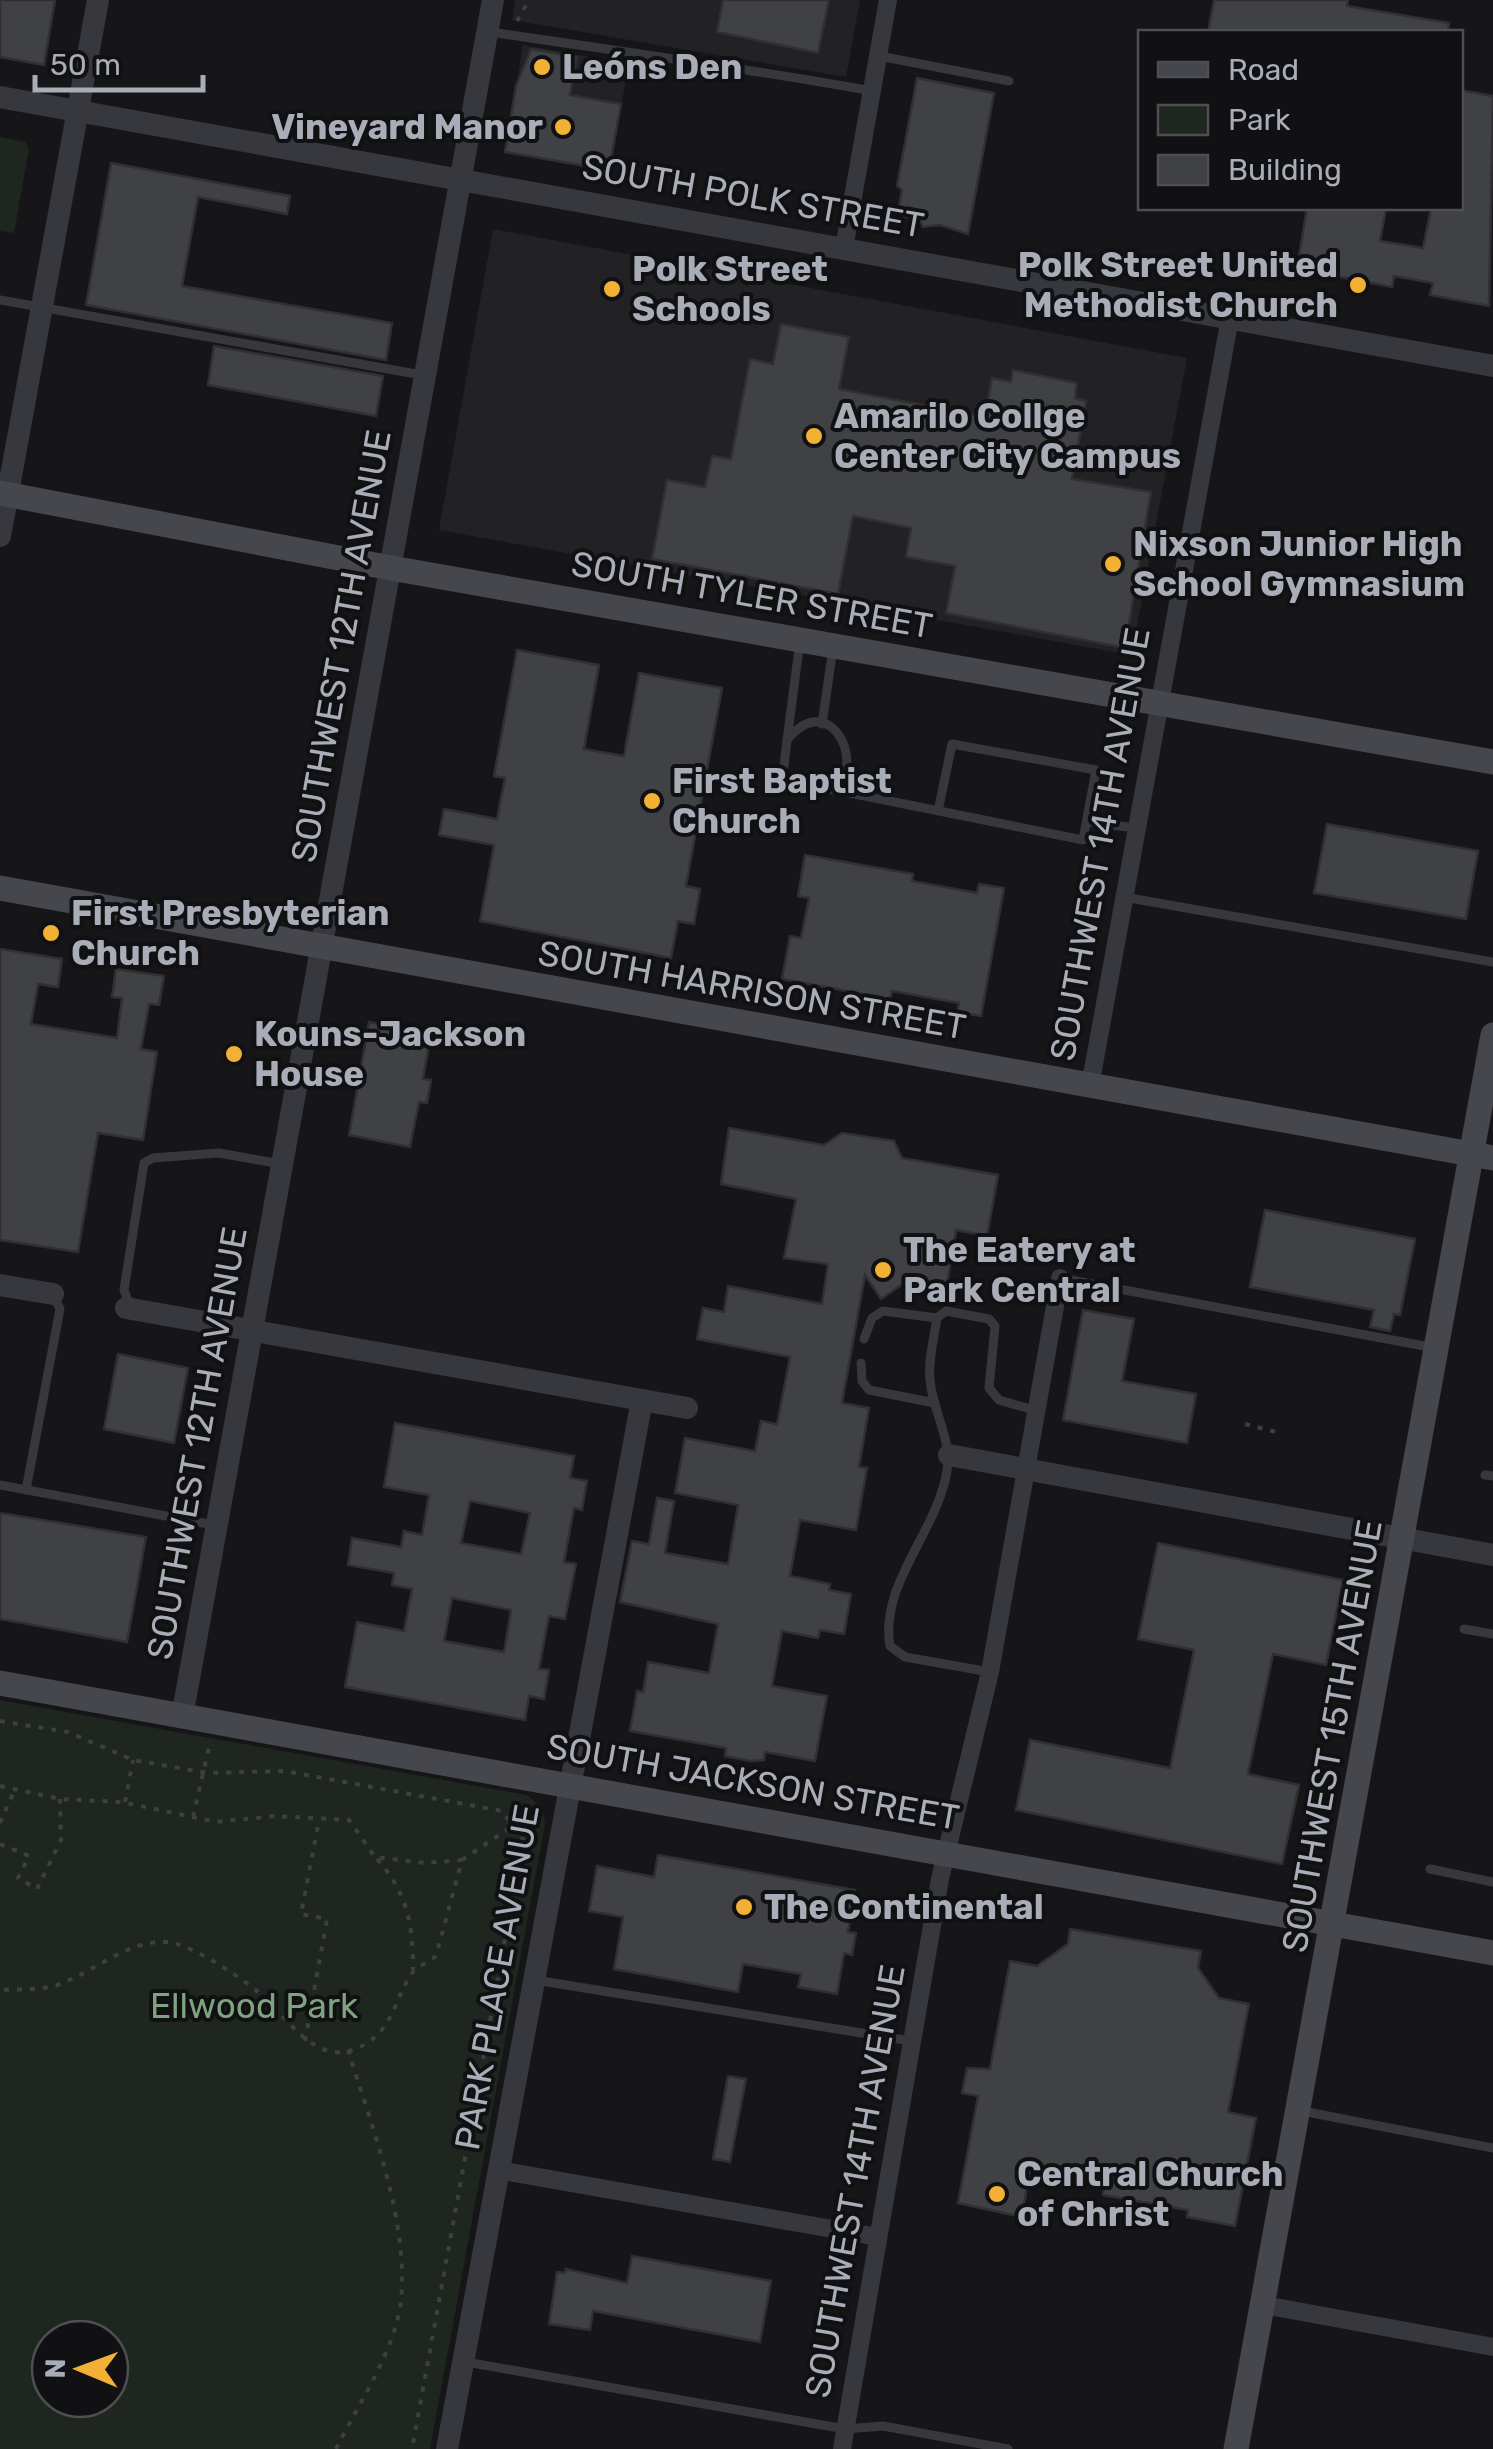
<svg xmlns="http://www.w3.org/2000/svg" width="1493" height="2449" viewBox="0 0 1493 2449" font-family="Rubik,sans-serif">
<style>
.built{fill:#222225}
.green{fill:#1e261f;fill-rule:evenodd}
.building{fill:#404145;stroke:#303034;stroke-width:2.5;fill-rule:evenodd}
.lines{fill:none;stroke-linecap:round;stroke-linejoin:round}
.path{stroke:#3d3f44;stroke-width:4;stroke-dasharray:5 8;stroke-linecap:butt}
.service{stroke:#37383d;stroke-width:9}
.minor{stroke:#37383d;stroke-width:18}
.tertiary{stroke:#37383d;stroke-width:22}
.secondary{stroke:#45474d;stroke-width:25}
.poi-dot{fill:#f2b134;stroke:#111113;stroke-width:4}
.labels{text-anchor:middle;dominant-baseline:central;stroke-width:8;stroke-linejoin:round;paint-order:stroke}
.poi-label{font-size:35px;font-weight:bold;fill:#a8adb8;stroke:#111113;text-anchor:start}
.street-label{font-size:35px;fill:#a8adb8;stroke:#111113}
.park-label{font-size:35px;fill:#7fa381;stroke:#111113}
</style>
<rect width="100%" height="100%" fill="#161618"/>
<g class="built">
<polygon points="515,0 860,0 846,77 512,20"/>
<polygon points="523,45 629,64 609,170 505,152"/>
<polygon points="493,229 1187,358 1133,647 1126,654 439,530"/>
</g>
<g class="green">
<polygon points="0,137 25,142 29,149 14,233 0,231"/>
<path d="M0 1700 527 1795 542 1808 545 1824 430 2449H0ZM110 2339V2399H50V2339Z"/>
</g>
<g class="building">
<polygon points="0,0 55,0 44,65 0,57"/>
<polygon points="723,0 829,0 818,53 717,32"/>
<polygon points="1214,0 1348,0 1347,6 1449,23 1448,32 1208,32"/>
<polygon points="531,49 577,57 570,95 621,104 609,170 505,152 516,86"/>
<polygon points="917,78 994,93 968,234 940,225 923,227 919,219 897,216 902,190 897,186"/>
<polygon points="1460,90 1493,96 1489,306 1430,295 1433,283 1394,276 1392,287 1315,272 1316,265 1298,262 1307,208 1386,208 1380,241 1423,248 1431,208 1460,208"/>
<polygon points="111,163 290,196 287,214 198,197 182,286 392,323 386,360 86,305"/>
<polygon points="781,324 849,337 839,389 985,417 992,378 1011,382 1013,370 1077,383 1075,398 1086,401 1072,479 1151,492 1125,648 946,613 955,566 906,557 911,528 853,516 838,594 652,559 667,480 705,487 712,456 731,459 750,359 773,364"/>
<polygon points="214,346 383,376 376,416 208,385"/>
<polygon points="517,650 599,665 584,749 624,756 639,673 722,688 686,886 700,889 694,924 678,921 671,958 480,921 494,845 439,835 444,809 497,819 505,778 494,776"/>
<polygon points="1327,824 1478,851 1466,919 1314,893"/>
<polygon points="805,855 913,874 912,881 977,893 979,884 1004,888 981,1016 957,1012 959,1003 892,991 890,999 782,979 790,936 801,938 809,898 798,896"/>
<polygon points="0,949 62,959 58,987 38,984 31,1024 117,1038 122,998 112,997 116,969 164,976 159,1005 149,1004 141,1049 157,1052 143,1140 98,1133 78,1252 0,1240"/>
<polygon points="369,1022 431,1034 423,1079 431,1080 427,1103 419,1102 410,1147 349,1135"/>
<polygon points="729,1128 824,1145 842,1133 894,1141 902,1158 998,1175 987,1236 956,1230 946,1290 916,1286 909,1291 904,1283 881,1299 865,1275 842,1403 869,1408 859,1467 867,1468 856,1530 800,1520 790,1576 830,1584 829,1590 851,1594 844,1634 820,1630 818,1638 782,1631 772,1686 827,1696 815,1761 765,1752 764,1760 750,1761 725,1756 726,1748 630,1731 637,1691 643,1692 648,1662 709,1673 718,1624 620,1602 632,1541 649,1544 657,1498 674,1501 665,1553 728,1564 738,1505 675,1493 685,1438 755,1451 761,1421 777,1424 790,1357 697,1339 703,1308 724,1312 728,1286 822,1304 828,1264 784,1258 796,1199 721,1184"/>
<polygon points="1265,1210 1415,1239 1400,1315 1394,1314 1390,1331 1370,1327 1374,1310 1250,1287"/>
<polygon points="1083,1310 1134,1319 1122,1381 1196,1394 1187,1443 1063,1420"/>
<polygon points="118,1354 188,1368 174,1443 104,1429"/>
<path d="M395 1423 574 1456 570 1478 587 1481 582 1510 574 1508 564 1562 576 1564 565 1619 549 1616 539 1669 549 1670 544 1699 529 1696 525 1720 345 1687 357 1622 404 1631 412 1589 392 1585 394 1573 348 1565 352 1538 401 1547 404 1531 422 1535 429 1495 384 1487ZM470 1501 530 1513 521 1554 461 1543ZM452 1598 511 1610 504 1652 444 1641Z"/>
<polygon points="0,1513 146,1537 127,1642 0,1619"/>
<polygon points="1158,1543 1343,1580 1326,1665 1273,1654 1248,1774 1299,1785 1282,1864 1016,1810 1030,1740 1170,1768 1194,1650 1138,1639"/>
<polygon points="658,1855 855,1890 848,1932 856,1933 852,1955 844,1953 837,1994 798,1987 801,1974 743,1964 738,1992 614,1969 623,1917 589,1911 597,1866 654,1877"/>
<polygon points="1070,1929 1201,1951 1198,1968 1219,1998 1249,2004 1228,2112 1256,2118 1235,2226 1187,2217 1188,2210 1103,2195 1105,2180 1030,2168 1022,2217 958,2203 978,2096 962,2093 967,2068 990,2069 1010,1961 1037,1966 1068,1944"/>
<polygon points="728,2076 746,2079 730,2162 713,2159"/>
<polygon points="632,2256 771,2281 760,2342 593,2311 590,2330 549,2324 557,2272 565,2273 566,2269 627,2283"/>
</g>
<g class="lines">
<g class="path">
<polyline points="517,21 529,0"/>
<polyline points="1245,1424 1280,1433"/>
<polyline points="0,1721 68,1732 133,1760 208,1773 285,1771 502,1811 523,1840 412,2449"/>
<path d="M0 1786 60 1799 122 1802 216 1822 275 1816 349 1820 375 1857 425 1863 462 1860 436 1956C429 1962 416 1967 412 1973 396 1996 393 2027 367 2043 322 2072 294 2026 266 1999 249 1982 190 1943 167 1942 125 1940 93 1974 54 1986 37 1990 18 1989 0 1990"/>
<polyline points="125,1802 133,1760"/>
<polyline points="193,1817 210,1743"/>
<polyline points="0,1823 14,1791"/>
<polyline points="0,1844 29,1856 18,1878 37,1889 61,1840 60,1799"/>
<path d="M377 1859C408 1893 413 1926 413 1970"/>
<polyline points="462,1860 532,1813"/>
<polyline points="305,2041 327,1919 301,1914 319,1820"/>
<path d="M336 2449C358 2404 396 2350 401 2300 409 2222 371 2124 348 2050"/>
</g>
<g class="service">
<path d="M490 32C618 51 745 68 872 91"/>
<polyline points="879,56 1009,81"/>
<polyline points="0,300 422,375"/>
<polyline points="822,724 833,648"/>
<polyline points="787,740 800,641"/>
<path d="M784 766 787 740C840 675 883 808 801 787"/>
<polyline points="825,788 1083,840 1096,770 952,744 938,811"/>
<polyline points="1087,822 1136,828"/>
<polyline points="1124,897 1493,962"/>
<polyline points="1060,1278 1435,1348"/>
<polyline points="130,1306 124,1290 144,1163 153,1158 219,1153 281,1164"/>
<polyline points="864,1339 872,1318 883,1311 937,1318"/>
<polyline points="861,1363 862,1381 869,1390 935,1403"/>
<polyline points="1485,1475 1493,1476"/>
<polyline points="0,1485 214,1525"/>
<polyline points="26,1490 60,1309 54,1297"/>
<polyline points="1464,1629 1493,1634"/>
<path d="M990 1672 905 1657 890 1646C879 1585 937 1532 947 1471 952 1438 933 1413 930 1380 928 1360 934 1338 937 1318L946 1311 989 1319 995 1326 989 1388 999 1400 1037 1411"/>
<polyline points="1430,1869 1493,1882"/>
<polyline points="535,1980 911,2041"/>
<polyline points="1302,2111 1493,2148"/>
<polyline points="466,2362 845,2429 883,2426 1008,2449"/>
</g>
<g class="minor">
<polyline points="844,248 888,0"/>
<polyline points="1090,1086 1230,318"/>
<polyline points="498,2170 878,2237"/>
<polyline points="1264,2305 1493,2347"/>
<polyline points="842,2449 940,1879 990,1672 1060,1278"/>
</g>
<g class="tertiary">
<polyline points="0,97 1493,366"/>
<polyline points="0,536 98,0"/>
<polyline points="0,1285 53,1294"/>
<polyline points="126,1308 687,1408"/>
<polyline points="949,1455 1493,1555"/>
<polyline points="182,1717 493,0"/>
<polyline points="447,2449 642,1400"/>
</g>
<g class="secondary">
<polyline points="0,493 391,568 1493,762"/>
<polyline points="0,888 1493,1158"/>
<polyline points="0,1683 1493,1953"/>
<polyline points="1236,2449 1493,1035"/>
</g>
</g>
<g class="poi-dot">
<circle cx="542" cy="67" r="10"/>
<circle cx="563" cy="127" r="10"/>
<circle cx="1358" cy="285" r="10"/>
<circle cx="612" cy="289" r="10"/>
<circle cx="814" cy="436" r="10"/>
<circle cx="1113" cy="564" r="10"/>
<circle cx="652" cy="801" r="10"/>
<circle cx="51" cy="933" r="10"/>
<circle cx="234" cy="1054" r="10"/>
<circle cx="883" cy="1270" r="10"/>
<circle cx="744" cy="1907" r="10"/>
<circle cx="997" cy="2194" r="10"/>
</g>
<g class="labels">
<g class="poi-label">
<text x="562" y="67">Leóns Den</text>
<text x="543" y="127" text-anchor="end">Vineyard Manor</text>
<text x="1338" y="265" text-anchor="end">Polk Street United<tspan x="1338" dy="40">Methodist Church</tspan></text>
<text x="632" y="269">Polk Street<tspan x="632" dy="40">Schools</tspan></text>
<text x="834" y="416">Amarilo Collge<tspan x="834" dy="40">Center City Campus</tspan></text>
<text x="1133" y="544">Nixson Junior High<tspan x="1133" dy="40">School Gymnasium</tspan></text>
<text x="672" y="781">First Baptist<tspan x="672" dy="40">Church</tspan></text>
<text x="71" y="913">First Presbyterian<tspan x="71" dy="40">Church</tspan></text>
<text x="254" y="1034">Kouns-Jackson<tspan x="254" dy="40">House</tspan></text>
<text x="903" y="1250">The Eatery at<tspan x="903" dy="40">Park Central</tspan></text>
<text x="764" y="1907">The Continental</text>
<text x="1017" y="2174">Central Church<tspan x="1017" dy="40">of Christ</tspan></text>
</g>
<g class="street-label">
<text transform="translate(753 196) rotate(10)">SOUTH POLK STREET</text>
<text transform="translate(752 595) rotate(10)">SOUTH TYLER STREET</text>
<text transform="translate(341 646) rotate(-80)">SOUTHWEST 12TH AVENUE</text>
<text transform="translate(1100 844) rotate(-80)">SOUTHWEST 14TH AVENUE</text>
<text transform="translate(752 990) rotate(10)">SOUTH HARRISON STREET</text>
<text transform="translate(197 1443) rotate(-80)">SOUTHWEST 12TH AVENUE</text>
<text transform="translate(1332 1736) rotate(-80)">SOUTHWEST 15TH AVENUE</text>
<text transform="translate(753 1782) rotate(10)">SOUTH JACKSON STREET</text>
<text transform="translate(497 1977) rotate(-80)">PARK PLACE AVENUE</text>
<text transform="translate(855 2181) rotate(-80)">SOUTHWEST 14TH AVENUE</text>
</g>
<g class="park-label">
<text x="254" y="2006">Ellwood Park</text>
</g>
</g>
<rect x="1138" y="30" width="325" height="180" fill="#111113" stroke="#4d4f55" stroke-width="2.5"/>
<rect x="1158" y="62" width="50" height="15" fill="#45474d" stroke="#4d4f55" stroke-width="2.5"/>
<text x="1228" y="80" font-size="30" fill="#a8adb8">Road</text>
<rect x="1158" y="105" width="50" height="30" fill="#1e261f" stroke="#4d4f55" stroke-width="2.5"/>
<text x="1228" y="130" font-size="30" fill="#a8adb8">Park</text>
<rect x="1158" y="155" width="50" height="30" fill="#404145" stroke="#4d4f55" stroke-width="2.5"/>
<text x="1228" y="180" font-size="30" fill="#a8adb8">Building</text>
<g transform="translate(80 2369) rotate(271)"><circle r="48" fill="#111113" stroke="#4d4f55" stroke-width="2.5"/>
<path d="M0-8L18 38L0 25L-18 38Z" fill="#f2b134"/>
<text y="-15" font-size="28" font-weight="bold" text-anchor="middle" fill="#a8adb8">N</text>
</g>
<path d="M35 75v15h168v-15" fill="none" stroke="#a8adb8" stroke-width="5"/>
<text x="50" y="75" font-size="30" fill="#a8adb8" stroke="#111113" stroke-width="8" paint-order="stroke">50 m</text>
</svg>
